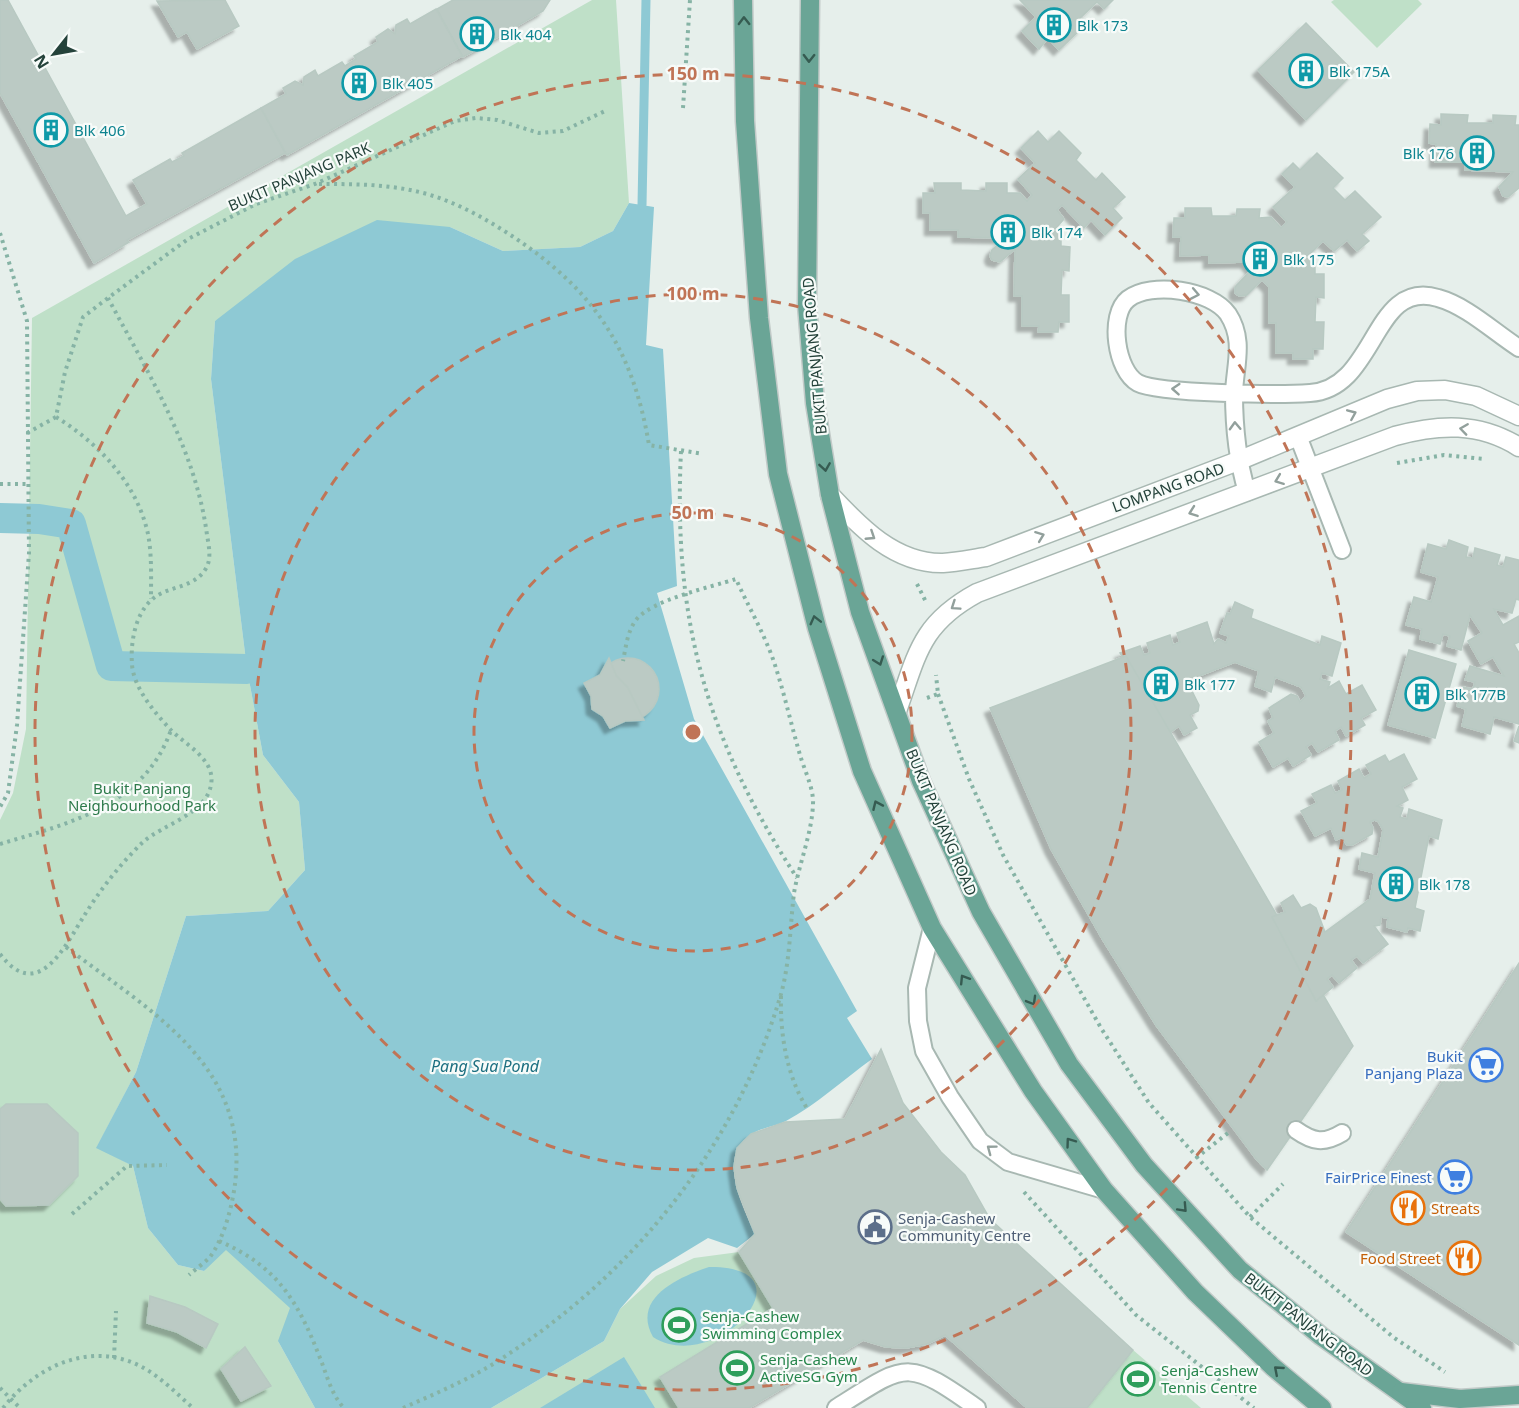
<svg xmlns="http://www.w3.org/2000/svg" width="1519" height="1408" viewBox="0 0 1519 1408" font-family="'Noto Sans',sans-serif">
<style>
.green{fill:#bfe0c8}
.water{fill:#8ec9d4}
.lines{fill:none;stroke-linecap:round;stroke-linejoin:round}
.stream{stroke:#8ec9d4;stroke-width:9}
.canal{stroke:#8ec9d4;stroke-width:30}
.building{fill:#bbcac4;stroke:#b8c9c2;stroke-width:1.5;filter:url(#shadow)}
.service-casing{stroke:#a8b8b2;stroke-width:20}
.minor-casing{stroke:#a8b8b2;stroke-width:21}
.primary-casing{stroke:#c2cac8;stroke-width:21}
.path{stroke:#86b3a5;stroke-width:4;stroke-dasharray:3 4.5;stroke-linecap:butt}
.service{stroke:#fff;stroke-width:16}
.minor{stroke:#fff;stroke-width:18}
.primary{stroke:#6aa596;stroke-width:18}
.oneway{stroke:#365b51}
.oneway2{stroke:#92a09c}
.ring{fill:none;stroke:#c07456;stroke-width:3;stroke-dasharray:10 8}
.labels{text-anchor:middle;dominant-baseline:central;stroke-width:4.5;stroke-linejoin:round;paint-order:stroke}
.culture-label{font-size:15px;fill:#0d838f;stroke:#f7fbf9;text-anchor:start}
.street-label{font-size:15px;fill:#24423a;stroke:#f7fbf9}
.park-label{font-size:15px;fill:#2d7a4b;stroke:#f7fbf9}
.shop-label{font-size:15px;fill:#366cbe;stroke:#f7fbf9;text-anchor:end}
.food-label{font-size:15px;fill:#c56008;stroke:#f7fbf9;text-anchor:start}
.service-label{font-size:15px;fill:#4e5e75;stroke:#f7fbf9;text-anchor:start}
.leisure-label{font-size:15px;fill:#27864d;stroke:#f7fbf9;text-anchor:start}
.water-label{font-size:16px;font-style:italic;fill:#1c6f80;stroke:#f7fbf9}
.centre{fill:#c07456;stroke:#f7fbf9;stroke-width:3}
.ring-label{font-size:18px;text-anchor:middle;font-weight:bold;fill:#c07456;stroke:#f7fbf9;stroke-width:4.5;stroke-linejoin:round;paint-order:stroke}
</style>
<defs>
<filter id="shadow"><feDropShadow dx="-5.5" dy="5.5" stdDeviation="1.5" flood-color="#0004"/></filter>
</defs>
<rect width="100%" height="100%" fill="#e6efeb"/>
<g class="green">
<polygon points="592,0 616,0 629,203 613,231 580,247 503,251 450,227 215,321 211,379 247,669 263,755 299,802 305,870 268,911 186,916 136,1072 97,1147 133,1166 148,1228 178,1265 204,1271 249,1206 336,1408 278,1341 315,1408 0,1408 0,820 13,793 26,729 32,318"/>
<polygon points="1334,0 1418,0 1422,4 1377,48 1331,2"/>
<polygon points="739,1252 773,1308 661,1378 679,1408 491,1408 604,1341 620,1309 656,1276 694,1258"/>
<polygon points="1133,1350 1201,1408 1087,1408"/>
</g>
<g class="water">
<path d="M629 203 654 207 646 345 663 349 677 586 657 593 694 719 857 1011 847 1018 872 1059C844 1079 816 1105 786 1121 775 1127 762 1127 752 1134 716 1155 742 1206 755 1234L737 1248 708 1238 652 1272 620 1309 604 1341 491 1408H315L278 1341 290 1308 226 1250 204 1271 178 1265 148 1228 133 1166 96 1148 136 1072 186 916 268 911 305 870 299 802 263 755 247 669 211 379 215 321 295 259 377 220 450 227 503 251 580 247 613 231Z"/>
<path d="M709 1267C817 1266 716 1377 653 1337 631 1298 679 1277 709 1267Z"/>
<polygon points="624,1357 655,1408 540,1408"/>
</g>
<g class="lines">
<polyline class="stream" points="642,205 646,0"/>
<polyline class="canal" points="0,518 39,519 71,524 111,666 247,669"/>
</g>
<g class="building">
<polygon points="0,0 8,0 126,216 147,204 133,180 170,159 172,162 184,156 182,153 261,108 285,153 127,240 129,242 94,263 0,93"/>
<polygon points="225,0 239,26 197,49 187,32 178,37 157,1"/>
<polygon points="453,0 550,0 543,11 463,57 437,9"/>
<polygon points="1020,0 1113,0 1104,9 1097,2 1077,21 1082,28 1059,50 1048,38 1039,49 1022,31 1036,17"/>
<polygon points="436,9 462,56 287,155 261,108 286,94 283,88 295,81 303,85 304,77 315,70 318,76 342,62 345,66 356,59 354,56 378,42 376,37 388,29 395,34 396,25 407,19 410,24"/>
<polygon points="1306,23 1354,72 1306,120 1258,70"/>
<polygon points="1441,114 1468,115 1467,123 1493,123 1493,115 1516,116 1515,125 1519,125 1519,188 1508,197 1503,196 1499,187 1513,172 1465,170 1465,162 1435,162 1436,144 1429,143 1430,124 1441,125"/>
<polygon points="1038,131 1048,142 1059,131 1081,153 1076,160 1096,180 1102,173 1125,197 1113,208 1122,218 1105,235 1091,220 1084,228 1062,205 1057,210 1064,219 1055,229 1061,236 1061,246 1070,247 1069,271 1062,270 1061,295 1069,295 1069,322 1059,322 1058,332 1038,332 1039,326 1022,326 1022,296 1014,296 1015,249 1000,262 992,260 990,256 992,250 1005,238 958,237 958,230 930,230 930,213 923,213 923,193 935,193 934,183 961,183 961,190 986,191 986,183 1007,183 1007,193 1020,193 1027,201 1032,195 1018,179 1035,163 1021,148"/>
<polygon points="1317,153 1343,178 1333,188 1345,200 1355,191 1381,217 1362,234 1369,241 1357,251 1347,240 1334,251 1323,241 1308,256 1315,263 1315,274 1324,274 1324,298 1316,297 1315,322 1324,322 1323,349 1313,349 1313,359 1293,359 1293,353 1276,353 1276,323 1269,323 1269,287 1262,280 1247,295 1239,296 1235,293 1235,287 1252,269 1246,262 1209,263 1209,255 1180,256 1181,237 1173,237 1174,218 1185,218 1185,208 1211,208 1212,216 1236,216 1237,209 1260,209 1259,218 1271,217 1281,228 1287,222 1273,207 1295,187 1282,174 1293,163 1300,170"/>
<polygon points="1449,540 1468,547 1466,557 1473,558 1475,548 1500,555 1497,565 1503,567 1506,557 1519,560 1519,600 1516,599 1512,613 1494,609 1503,625 1519,616 1519,642 1514,644 1519,653 1519,724 1494,717 1490,734 1462,726 1466,709 1457,706 1463,687 1473,689 1475,682 1465,680 1470,666 1504,676 1493,657 1481,664 1468,641 1482,633 1470,615 1461,650 1447,646 1450,636 1443,634 1440,644 1420,639 1422,629 1406,625 1414,597 1431,602 1438,577 1421,572 1428,544 1446,549"/>
<polygon points="1235,602 1253,610 1251,618 1320,645 1322,636 1341,643 1332,676 1322,673 1320,679 1330,682 1328,688 1339,681 1346,694 1362,685 1376,710 1361,718 1365,725 1346,736 1341,727 1335,731 1339,740 1318,752 1312,743 1306,747 1311,755 1293,766 1288,758 1273,767 1259,742 1274,733 1268,721 1273,718 1269,708 1291,694 1297,696 1300,702 1306,696 1301,687 1275,677 1271,692 1255,686 1259,671 1235,662 1183,682 1185,687 1191,689 1199,705 1198,711 1190,715 1197,728 1184,735 1179,726 1168,734 1120,653 1140,646 1144,655 1150,653 1147,643 1170,635 1173,645 1180,642 1177,633 1207,622 1214,644 1218,639 1226,643 1229,636 1220,633 1227,613 1230,614"/>
<polygon points="1409,650 1456,664 1435,738 1388,725"/>
<polygon points="1126,656 1353,1046 1267,1170 1257,1160 1156,1025 1103,940 1051,849 990,708"/>
<circle cx="628" cy="689" r="31"/>
<polygon points="609,658 616,675 628,688 644,720 625,721 610,728 603,716 592,709 591,696 584,683 600,675"/>
<polygon points="1519,726 1519,743 1514,741"/>
<polygon points="1404,754 1417,779 1402,787 1408,800 1397,806 1403,808 1400,817 1407,819 1409,809 1442,820 1438,839 1429,836 1415,908 1424,911 1420,931 1408,928 1407,932 1387,927 1388,918 1381,917 1380,925 1374,926 1388,944 1363,963 1357,956 1351,960 1357,968 1339,983 1332,975 1327,979 1333,987 1316,1001 1272,917 1285,912 1281,903 1293,895 1301,908 1310,904 1316,908 1325,932 1370,899 1375,873 1359,869 1362,853 1378,857 1383,830 1378,821 1374,820 1370,822 1373,828 1372,834 1352,845 1347,845 1342,837 1336,840 1331,828 1315,836 1301,811 1317,803 1312,794 1331,785 1335,793 1342,790 1338,781 1359,769 1364,778 1371,774 1366,765 1385,755 1389,762"/>
<polygon points="1519,963 1519,1345 1346,1232"/>
<polygon points="881,1049 903,1103 941,1152 965,1175 990,1219 1133,1350 1087,1408 1027,1408 945,1335 927,1344 906,1348 886,1347 863,1340 749,1408 679,1408 660,1377 773,1308 739,1252 755,1234 737,1188 734,1167 737,1148 751,1134 785,1122 845,1119"/>
<polygon points="6,1104 47,1104 78,1133 78,1176 49,1205 6,1206 0,1199 0,1109"/>
<polygon points="150,1296 185,1307 218,1324 206,1348 177,1332 147,1323"/>
<polygon points="245,1347 271,1386 241,1401 221,1369"/>
</g>
<g class="lines">
<defs>
<g id="service">
<polyline points="1298,436 1342,550"/>
<path d="M1247 492C1237 459 1234 428 1234 393 1235 365 1245 340 1228 314 1211 290 1151 281 1128 299 1108 315 1116 371 1138 383 1159 394 1282 395 1310 393 1377 389 1372 278 1438 298 1467 306 1494 332 1519 348"/>
<polyline points="932,928 917,988 918,1021 924,1051 950,1097 980,1141 1008,1162 1104,1190"/>
<path d="M1296 1130C1313 1142 1324 1144 1342 1133"/>
<path d="M836 1408C907 1363 906 1358 977 1408"/>
</g>
<g id="minor">
<path d="M830 495C860 527 895 564 943 563 957 562 972 559 986 557L1238 461 1387 399 1417 391 1445 390 1476 396 1519 416"/>
<path d="M897 711C917 655 920 624 977 593L1395 436C1439 424 1479 422 1519 447"/>
</g>
<g id="primary">
<polyline points="743,0 745,121 759,318 778,474 817,628 862,771 932,928 1033,1091 1104,1190 1195,1292 1273,1367 1322,1408"/>
<polyline points="810,0 807,305 815,403 830,495 860,612 921,781 981,912 1069,1064 1144,1165 1240,1270 1321,1336 1422,1408"/>
<polyline points="1401,1392 1460,1399 1519,1395"/>
</g>
</defs>
<use href="#service" class="service-casing"/>
<use href="#minor" class="minor-casing"/>
<use href="#primary" class="primary-casing"/>
<g class="path">
<polyline points="683,108 690,0"/>
<path d="M319 184C356 184 391 184 427 194 458 203 486 219 512 236 594 290 633 349 649 445L703 454"/>
<polyline points="0,233 27,321 29,553 17,725 8,793 0,807"/>
<path d="M56 417C98 443 137 483 148 534 152 555 151 578 151 599"/>
<polyline points="27,433 56,417 65,372 83,317 108,298 188,239 256,204 315,184 455,121 476,118 497,120 539,133 563,131 605,111"/>
<path d="M681 451C673 619 705 736 797 878"/>
<polyline points="1397,463 1444,455 1485,459"/>
<polyline points="0,484 28,484"/>
<polyline points="917,584 926,602"/>
<polyline points="938,694 969,779 1003,855 1101,1028 1149,1103 1250,1217 1393,1337 1445,1372"/>
<polyline points="927,698 938,694 936,675"/>
<path d="M0 844C70 823 144 806 171 730"/>
<path d="M66 947C148 1010 250 1064 235 1184 232 1207 224 1238 210 1257 204 1263 196 1269 189 1275"/>
<path d="M0 954C38 1004 65 946 84 916 100 890 121 863 143 842 162 825 206 814 211 785 216 759 185 745 170 729 155 713 133 687 132 664 130 639 137 604 162 593 177 586 195 585 205 570 212 560 209 547 207 535 196 450 148 373 108 298"/>
<path d="M781 996C780 1036 787 1077 808 1110"/>
<polyline points="1196,1158 1228,1133"/>
<polyline points="1024,1192 1136,1315 1254,1408"/>
<polyline points="72,1214 127,1166 167,1165"/>
<polyline points="1250,1217 1283,1184"/>
<path d="M219 1241C277 1266 298 1301 320 1358 327 1375 331 1394 344 1408"/>
<polyline points="114,1358 116,1311"/>
<polyline points="0,1388 20,1408"/>
<path d="M3 1408C36 1366 91 1340 142 1367 161 1377 178 1395 193 1408"/>
<path d="M403 1408C439 1392 475 1377 507 1355 637 1270 737 1144 781 994 790 962 790 926 794 893 799 864 812 833 813 804 814 789 804 769 800 755 791 724 784 692 774 662 764 633 748 606 736 579 711 587 651 600 636 620 627 632 626 647 623 661"/>
</g>
<use href="#service" class="service"/>
<use href="#minor" class="minor"/>
<use href="#primary" class="primary"/>
</g>
<defs><path id="oneway-chevron" d="M-2-3.5L2.5 0L-2 3.5" fill="none" stroke-width="1.6" stroke-linecap="round" stroke-linejoin="round" transform="scale(1.5)"/></defs>
<g class="oneway">
<use href="#oneway-chevron" transform="translate(744 21) rotate(-91)"/>
<use href="#oneway-chevron" transform="translate(809 58) rotate(91)"/>
<use href="#oneway-chevron" transform="translate(825 467) rotate(81)"/>
<use href="#oneway-chevron" transform="translate(815 620) rotate(-104)"/>
<use href="#oneway-chevron" transform="translate(879 661) rotate(70)"/>
<use href="#oneway-chevron" transform="translate(877 805) rotate(-114)"/>
<use href="#oneway-chevron" transform="translate(964 979) rotate(-122)"/>
<use href="#oneway-chevron" transform="translate(1032 1001) rotate(60)"/>
<use href="#oneway-chevron" transform="translate(1070 1142) rotate(-126)"/>
<use href="#oneway-chevron" transform="translate(1183 1208) rotate(47)"/>
<use href="#oneway-chevron" transform="translate(1278 1370) rotate(-139)"/>
</g>
<g class="oneway2">
<use href="#oneway-chevron" transform="translate(1195 294) rotate(11)"/>
<use href="#oneway-chevron" transform="translate(1176 389) rotate(-176)"/>
<use href="#oneway-chevron" transform="translate(1352 414) rotate(-23)"/>
<use href="#oneway-chevron" transform="translate(1235 426) rotate(-92)"/>
<use href="#oneway-chevron" transform="translate(1464 429) rotate(-172)"/>
<use href="#oneway-chevron" transform="translate(1279 480) rotate(159)"/>
<use href="#oneway-chevron" transform="translate(1193 512) rotate(160)"/>
<use href="#oneway-chevron" transform="translate(871 536) rotate(33)"/>
<use href="#oneway-chevron" transform="translate(1040 536) rotate(-21)"/>
<use href="#oneway-chevron" transform="translate(955 606) rotate(146)"/>
<use href="#oneway-chevron" transform="translate(991 1149) rotate(-143)"/>
</g>
<g class="ring">
<circle cx="693" cy="732" r="219"/>
<circle cx="693" cy="732" r="438"/>
<circle cx="693" cy="732" r="658"/>
</g>
<defs>
<symbol id="building-ring" viewBox="-11 -11 22 22"><circle r="9.5" fill="#f7fbf9" stroke="#0f9aa8" stroke-width="1.5"/><path d="M-4-6H4V6H1V3H-1V6H-4ZM-2.5-4.3h1.7v1.8h-1.7ZM.8-4.3h1.7v1.8H.8ZM-2.5-1h1.7V.8h-1.7ZM.8-1h1.7V.8H.8Z" fill="#0f9aa8"/></symbol>
<symbol id="supermarket-ring" viewBox="-11 -11 22 22"><circle r="9.5" fill="#f7fbf9" stroke="#3f7fe0" stroke-width="1.5"/><path d="M-6-5.5h2.5l.6 2H6L4.5 2H-2.5L-4.4-4H-6ZM-1.5 3.2a1.3 1.3 0 1 0 .1 0ZM3 3.2a1.3 1.3 0 1 0 .1 0Z" fill="#3f7fe0"/></symbol>
<symbol id="restaurant-ring" viewBox="-11 -11 22 22"><circle r="9.5" fill="#f7fbf9" stroke="#e8710a" stroke-width="1.5"/><path d="M-5-6h1v4h1v-4h1v4h1v-4h1v5L-1.5 .5V6h-2V.5L-5-1ZM5-6V6H3V1.5H1.5Q1.5-4 5-6Z" fill="#e8710a"/></symbol>
<symbol id="civic-ring" viewBox="-11 -11 22 22"><circle r="9.5" fill="#f7fbf9" stroke="#5c6f8a" stroke-width="1.5"/><path d="M-.6-6.5H3V-4.5H.6V-3L4-1V1h2V6H-6V1h2V-1L-.6-3ZM-1.2 2.5V6h2.4V2.5Z" fill="#5c6f8a"/></symbol>
<symbol id="stadium-ring" viewBox="-11 -11 22 22"><circle r="9.5" fill="#f7fbf9" stroke="#2e9e5b" stroke-width="1.5"/><path d="M0-5a6.5 5 0 1 0 0 10a6.5 5 0 1 0 0-10ZM-3.5-1.8h7v3.6h-7Z" fill="#2e9e5b"/></symbol>
</defs>
<g fill-rule="evenodd">
<use href="#building-ring" x="1035" y="6" width="38" height="38"/>
<use href="#building-ring" x="458" y="15" width="38" height="38"/>
<use href="#building-ring" x="1287" y="52" width="38" height="38"/>
<use href="#building-ring" x="340" y="64" width="38" height="38"/>
<use href="#building-ring" x="32" y="111" width="38" height="38"/>
<use href="#building-ring" x="1458" y="134" width="38" height="38"/>
<use href="#building-ring" x="989" y="213" width="38" height="38"/>
<use href="#building-ring" x="1241" y="240" width="38" height="38"/>
<use href="#building-ring" x="1142" y="665" width="38" height="38"/>
<use href="#building-ring" x="1403" y="675" width="38" height="38"/>
<use href="#building-ring" x="1377" y="865" width="38" height="38"/>
<use href="#supermarket-ring" x="1467" y="1046" width="38" height="38"/>
<use href="#supermarket-ring" x="1436" y="1158" width="38" height="38"/>
<use href="#restaurant-ring" x="1389" y="1189" width="38" height="38"/>
<use href="#civic-ring" x="856" y="1208" width="38" height="38"/>
<use href="#restaurant-ring" x="1445" y="1239" width="38" height="38"/>
<use href="#stadium-ring" x="660" y="1306" width="38" height="38"/>
<use href="#stadium-ring" x="718" y="1349" width="38" height="38"/>
<use href="#stadium-ring" x="1119" y="1360" width="38" height="38"/>
</g>
<g class="labels">
<g class="culture-label">
<text x="1077" y="25">Blk 173</text>
<text x="500" y="34">Blk 404</text>
<text x="1329" y="71">Blk 175A</text>
<text x="382" y="83">Blk 405</text>
<text x="74" y="130">Blk 406</text>
<text x="1454" y="153" text-anchor="end">Blk 176</text>
<text x="1031" y="232">Blk 174</text>
<text x="1283" y="259">Blk 175</text>
<text x="1184" y="684">Blk 177</text>
<text x="1445" y="694">Blk 177B</text>
<text x="1419" y="884">Blk 178</text>
</g>
<g class="street-label">
<text transform="translate(299 176) rotate(-23)">BUKIT PANJANG PARK</text>
<text transform="translate(814 356) rotate(-95)">BUKIT PANJANG ROAD</text>
<text transform="translate(1168 487) rotate(-20)">LOMPANG ROAD</text>
<text transform="translate(942 822) rotate(67)">BUKIT PANJANG ROAD</text>
<text transform="translate(1309 1324) rotate(38)">BUKIT PANJANG ROAD</text>
</g>
<g class="park-label">
<text x="142" y="788">Bukit Panjang<tspan x="142" dy="17">Neighbourhood Park</tspan></text>
</g>
<g class="shop-label">
<text x="1463" y="1056">Bukit<tspan x="1463" dy="17">Panjang Plaza</tspan></text>
<text x="1432" y="1177">FairPrice Finest</text>
</g>
<g class="food-label">
<text x="1431" y="1208">Streats</text>
<text x="1441" y="1258" text-anchor="end">Food Street</text>
</g>
<g class="service-label">
<text x="898" y="1218">Senja-Cashew<tspan x="898" dy="17">Community Centre</tspan></text>
</g>
<g class="leisure-label">
<text x="702" y="1316">Senja-Cashew<tspan x="702" dy="17">Swimming Complex</tspan></text>
<text x="760" y="1359">Senja-Cashew<tspan x="760" dy="17">ActiveSG Gym</tspan></text>
<text x="1161" y="1370">Senja-Cashew<tspan x="1161" dy="17">Tennis Centre</tspan></text>
</g>
<g class="water-label">
<text x="485" y="1066">Pang Sua Pond</text>
</g>
</g>
<circle cx="693" cy="732" r="9" class="centre"/>
<g class="ring-label">
<text x="693" y="80">150 m</text>
<text x="693" y="300">100 m</text>
<text x="693" y="519">50 m</text>
</g>
<g transform="translate(54 54) rotate(239)" stroke="#f7fbf9" stroke-width="4.5" paint-order="stroke">
<path d="M0-4.5L10 22L0 15L-10 22Z" fill="#24423a"/>
<text y="-9" font-size="16" font-weight="bold" text-anchor="middle" fill="#24423a">N</text>
</g>
</svg>
